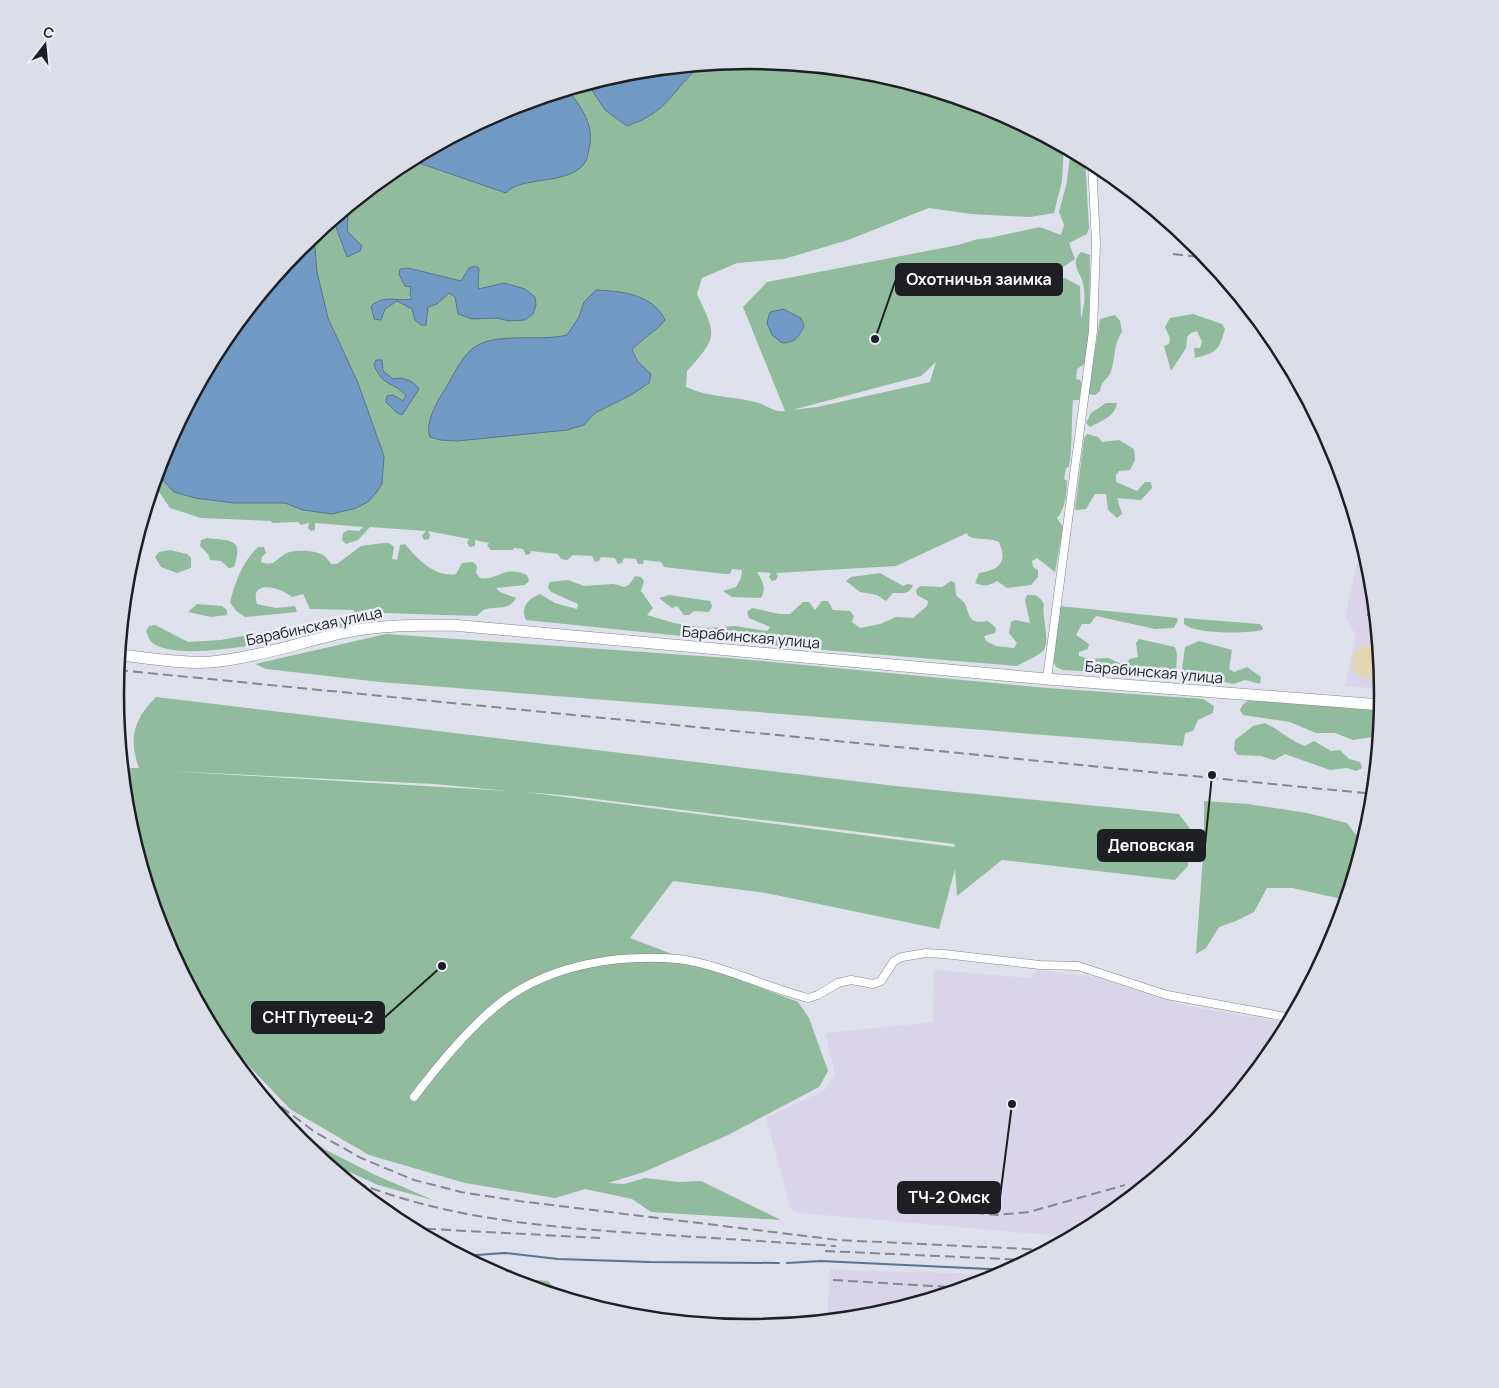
<svg xmlns="http://www.w3.org/2000/svg" width="1499" height="1388" viewBox="0 0 1499 1388" font-family="Manrope,sans-serif">
<style>
.industrial{fill:#d9d4ea}
.green{fill:#90bb9d;fill-rule:evenodd}
.sand{fill:#e1d8b3}
.water{fill:#7099c3;stroke:#577493}
.lines{fill:none;stroke-linecap:round;stroke-linejoin:round}
.stream{stroke:#577493;stroke-width:2}
.minor-casing{stroke:#82858e;stroke-width:9}
.secondary-casing{stroke:#82858e;stroke-width:12}
.minor{stroke:#fff;stroke-width:8}
.secondary{stroke:#fff;stroke-width:11}
.rail{stroke:#868890;stroke-width:2;stroke-dasharray:10 5;stroke-linecap:butt}
.labels{text-anchor:middle;dominant-baseline:central;stroke-width:5;stroke-linejoin:round;paint-order:stroke}
.street-label{font-size:15px;fill:#1e1f23;stroke:#ebeef8}
.rim{fill:none;stroke:#1e1f23;stroke-width:2.5}
.leader{fill:none;stroke:#1e1f23;stroke-width:2}
.callout-dot{fill:#1e1f23;stroke:#ebeef8;stroke-width:2}
.callout{fill:#1e1f23;stroke:#1e1f23;stroke-width:2}
.callout-label{font-size:16px;text-anchor:middle;font-weight:bold;fill:#fff}
</style>
<rect width="100%" height="100%" fill="#dee1eb"/>
<g class="industrial">
<polygon points="1362,540 1371,571 1383,689 1345,686 1356,635 1345,617"/>
<polygon points="934,970 1030,978 1037,970 1099,978 1187,1006 1289,1023 1276,1046 1198,1143 1101,1221 1071,1237 800,1213 791,1210 766,1118 825,1090 835,1074 825,1033 933,1022"/>
<polygon points="830,1269 864,1271 1003,1274 992,1280 873,1316 827,1320"/>
</g>
<g class="green">
<path d="M750 60 873 72 992 108 1064 146 1062 181 1054 213 1030 217 971 214 929 208 848 240 784 259 737 263 702 278 697 294C716 335 719 336 687 371L686 387C709 398 735 396 759 403 767 406 776 413 785 411L743 307 767 282 958 245 978 239 989 238 1040 227 1061 235 1064 225 1059 212 1066 186 1071 151 1085 158 1089 228 1087 234 1069 243 1075 259 1033 287 1065 278 1080 286 1081 319C1084 307 1086 296 1083 284 1081 272 1069 264 1081 252L1090 255 1089 337 1086 363 1077 369 1076 379 1080 380 1082 384 1079 400H1073C1071 423 1073 444 1069 467L1066 468 1064 479 1067 481C1067 493 1065 509 1057 518L1063 527 1055 572 1037 558 1032 561 1033 567 1038 570V577L1031 585 1007 588 997 581C988 586 984 587 975 583L979 573C999 570 1008 563 999 542 988 537 978 541 968 536L967 533 896 566 776 573 778 576 776 580 772 581 769 577 771 573 757 572C762 580 767 588 761 598L732 597 723 591 736 587 741 578 742 570 732 569 730 574H725L664 567 661 562 644 560 643 564H638L636 559 624 558 622 563 618 564 615 558 601 557 599 561 595 562 592 556 573 555 567 560 561 559 558 554 531 551 530 554 526 555 523 549 514 548 513 550H491L487 546 489 543 475 540V546L470 547 467 543 469 539 428 531 430 535 429 539 424 540 422 536 426 531 370 527 358 540 346 544 342 540 343 533 348 530 359 531 363 527 315 523V530L311 531 308 528 309 523 301 525 298 522 272 523 271 521 201 518 170 508 159 492 164 451 223 342 301 246 398 167 507 108 626 72ZM936 362 930 382 817 407 792 410 921 376Z"/>
<path d="M1193 314 1222 324 1225 329C1219 350 1217 353 1195 358L1194 348H1200L1202 342 1197 331 1191 333 1187 337 1186 348 1171 371 1164 346 1169 344 1170 338 1165 327 1170 318Z"/>
<path d="M1115 315 1120 321 1122 332C1113 345 1116 357 1111 371 1108 380 1102 379 1100 391L1095 395 1088 394 1100 319Z"/>
<path d="M1106 403H1117C1115 417 1101 421 1090 427L1086 423 1091 413Z"/>
<polygon points="1087,434 1098,437 1102,442 1119,440 1134,449 1135,460 1130,470 1119,471 1116,475 1116,482 1137,491 1145,482 1151,482 1152,488 1141,500 1117,498 1122,514 1117,518 1108,510 1106,494 1095,494 1086,509 1075,510 1084,438"/>
<path d="M207 538C231 541 244 538 234 567L229 568 221 561 210 560 208 554 200 546 201 540Z"/>
<path d="M383 543H389L394 547 392 559 397 560 400 545 405 544C417 559 436 578 456 574L462 563 473 562 477 566 476 573 480 578C497 582 503 564 527 575L529 581 525 585 496 588 500 592 516 598C509 611 498 606 487 609 483 609 480 613 477 616L383 613 377 618C332 628 191 667 154 644 149 641 148 635 146 631L149 626 155 625 188 642 221 640 354 615V610L310 609 303 594 292 597C281 588 249 578 257 604L276 608 295 606 297 612 245 617 236 611 230 602C236 580 242 563 258 547H264L266 553 262 557 261 562C274 567 275 560 285 554 293 549 315 550 323 555 326 557 329 561 331 564H337L361 546Z"/>
<polygon points="170,550 187,554 191,558 191,568 177,573 161,567 155,557 159,552"/>
<path d="M880 573 903 586 908 584 913 585C909 595 902 593 893 593L886 601 877 595 860 592 846 581 851 577Z"/>
<path d="M635 576 641 577 644 581 641 591 653 608 647 615 674 623 706 628 735 626 767 631 770 627 749 618 747 612 752 608 780 614H790L803 602H809L815 610 822 601H828L833 610 850 611 854 616 852 622 860 628 880 624 896 617 913 618 927 606 928 601 917 595 916 590 920 586 942 587 951 581 955 583 956 595C959 599 963 600 965 604 971 618 968 624 988 621L996 628 995 633 984 636 986 641 996 646 1014 648 1017 643 1009 633 1011 622 1015 620 1030 623 1025 600 1027 595C1036 594 1041 597 1044 605 1041 615 1052 644 1042 652 1036 657 1025 661 1017 666L788 647 526 620C520 607 528 599 540 594L555 603 577 609 578 604 551 592 548 587 550 582 568 580 584 586 614 584 624 587 629 585Z"/>
<polygon points="669,595 710,601 712,606 709,612 694,611 689,615 684,615 677,606 672,608 659,598"/>
<polygon points="197,604 222,606 227,610 227,615 211,617 188,612"/>
<polygon points="1059,606 1177,618 1178,620 1174,628 1155,629 1096,616 1090,624 1082,624 1076,635 1089,644 1088,649 1079,652 1079,656 1090,659 1108,658 1124,665 1130,659 1138,657 1136,643 1139,639 1175,647 1177,654 1176,674 1171,676 1063,670 1056,667 1053,660"/>
<path d="M1184 618 1260 624 1263 628 1262 630C1248 634 1194 634 1184 624Z"/>
<polygon points="386,634 729,658 1048,688 1203,699 1214,706 1213,713 1198,720 1193,731 1185,733 1183,746 380,682 266,669 255,664"/>
<polygon points="1199,641 1232,650 1229,669 1234,672 1247,667 1261,677 1260,684 1245,680 1234,684 1203,678 1181,677 1185,647"/>
<path d="M156 697 895 786 1179 814 1191 830 1188 866 1175 880 1002 860 957 896 955 869 939 929 766 893 673 881 630 938 798 1002 809 1018 828 1071 819 1087 728 1135 644 1172 608 1183 624 1184 645 1178 679 1182 701 1181 781 1220 651 1212 632 1199 585 1189 555 1198 465 1183 369 1155 290 1109 230 1046 194 994 164 936 138 852 129 768H139C128 738 134 719 156 697ZM168 771 434 784 509 791ZM525 792 572 796 954 844 955 847Z"/>
<polygon points="1250,700 1382,711 1379,736 1353,740 1335,733 1316,733 1290,722 1243,715 1240,710 1243,704"/>
<path d="M1265 723C1278 729 1292 742 1305 746L1314 741 1331 751 1340 750 1349 759 1360 762 1362 768 1356 771 1347 768 1330 770 1285 754 1274 760 1261 756 1238 755 1234 750 1235 740 1253 726Z"/>
<polygon points="1204,801 1248,804 1307,813 1347,823 1363,844 1346,900 1292,888 1267,888 1254,912 1236,921 1219,927 1206,948 1196,954 1204,843"/>
<polygon points="283,1120 326,1150 373,1174 433,1200 378,1185 323,1160 301,1142"/>
<polygon points="536,1280 548,1281 561,1294 571,1299 527,1286"/>
</g>
<path class="sand" d="M1373 644 1379 648 1382 679 1361 677 1353 670C1353 650 1353 649 1373 644Z"/>
<g class="water">
<path d="M701 65C671 91 669 112 627 126L605 110 588 84 626 72Z"/>
<path d="M568 90C582 108 595 126 589 149 588 153 587 161 584 164 566 186 522 175 506 193L413 161 412 159 507 108Z"/>
<polygon points="346,209 348,217 347,231 362,246 360,251 347,257 333,219"/>
<polygon points="314,236 317,272 328,318 358,383 384,456 382,484 376,493 368,502 356,508 332,514 303,510 285,503 234,503 195,498 174,492 163,480 166,447 223,342 301,246"/>
<path d="M475 266 479 268 478 289 504 283 525 289 535 297 536 305 533 314 525 320 509 321 497 318 472 319 458 314 455 297 449 293 437 304 428 307 426 325H421L415 320 412 309 397 301 385 309 381 320 374 319 371 306C385 294 399 302 412 299L410 295 411 287 405 286 399 274 400 269 408 268 461 281 469 268Z"/>
<path d="M596 290C621 291 653 294 665 320 656 332 642 338 632 350L638 362 651 374 649 383 631 395 595 413 584 425 567 430 457 441 440 440 430 437C425 424 435 406 442 394 452 379 459 360 472 349 493 331 540 342 567 335L579 317 584 302Z"/>
<path d="M783 309 801 318 804 326C799 337 795 343 782 343L772 335 767 323 770 312Z"/>
<path d="M376 360H382L383 371 393 379C402 376 414 381 419 389L402 415 396 412 386 402 387 396 393 395 403 401 406 395C392 381 383 387 374 365Z"/>
</g>
<g class="lines">
<g class="stream">
<polyline points="462,1256 505,1253 558,1259 650,1262 779,1263"/>
<polyline points="787,1263 821,1261 1010,1270"/>
</g>
<defs>
<g id="minor">
<polyline points="1047,679 1093,331 1096,244 1092,162"/>
<path d="M414 1097C439 1064 471 1025 504 1000 553 964 619 954 678 959 720 964 767 988 808 998L818 995 838 983 851 980 873 984 881 981 894 961 902 957 926 953 944 954 1040 965 1078 966 1167 995 1292 1018"/>
</g>
<path id="secondary" d="M119 655C149 658 181 664 211 662 255 658 298 643 342 633 379 625 414 625 452 625L1047 679 1382 705"/>
</defs>
<use href="#minor" class="minor-casing"/>
<use href="#secondary" class="secondary-casing"/>
<use href="#minor" class="minor"/>
<use href="#secondary" class="secondary"/>
<g class="rail">
<polyline points="1173,254 1208,258"/>
<polyline points="1367,615 1376,616"/>
<polyline points="118,670 1374,794"/>
<polyline points="116,700 129,566"/>
<polyline points="257,1089 315,1132 361,1158 414,1180 461,1192 519,1201 838,1240 1047,1250"/>
<path d="M343 1177C441 1219 545 1227 650 1234 712 1238 774 1242 836 1246"/>
<polyline points="944,1210 997,1215 1029,1212 1125,1185"/>
<polyline points="411,1228 600,1238"/>
<polyline points="825,1251 1028,1260"/>
<polyline points="833,1280 965,1288"/>
</g>
</g>
<g class="labels">
<g class="street-label">
<text transform="translate(314 626) rotate(-12)">Барабинская улица</text>
<text transform="translate(751 637) rotate(5)">Барабинская улица</text>
<text transform="translate(1154 672) rotate(5)">Барабинская улица</text>
</g>
</g>
<path d="M0 0H1499V1388H0ZM124 694a625 625 0 1 1 1250 0a625 625 0 1 1-1250 0Z" fill="#dbdde7" fill-rule="evenodd"/>
<path class="rim" d="M124 694a625 625 0 1 1 1250 0a625 625 0 1 1-1250 0Z"/>
<path class="leader" d="M875 339L896 279M1212 775L1205 845M442 966L384 1018M1012 1104L1000 1197"/>
<g class="callout-dot">
<circle cx="875" cy="339" r="5"/>
<circle cx="1212" cy="775" r="5"/>
<circle cx="442" cy="966" r="5"/>
<circle cx="1012" cy="1104" r="5"/>
</g>
<g class="callout">
<rect x="896" y="264" width="166" height="31" rx="5"/>
<rect x="1098" y="830" width="107" height="31" rx="5"/>
<rect x="252" y="1002" width="132" height="31" rx="5"/>
<rect x="898" y="1182" width="102" height="31" rx="5"/>
</g>
<g class="callout-label">
<text x="979" y="285">Охотничья заимка</text>
<text x="1151" y="851">Деповская</text>
<text x="318" y="1023">СНТ Путеец-2</text>
<text x="949" y="1203">ТЧ-2 Омск</text>
</g>
<g transform="translate(45 45) rotate(16)" stroke="#ebeef8" stroke-width="4" paint-order="stroke">
<path d="M0-4L9 19L0 12L-9 19Z" fill="#1e1f23"/>
<text y="-8" font-size="14" font-weight="bold" text-anchor="middle" fill="#1e1f23">С</text>
</g>
</svg>
